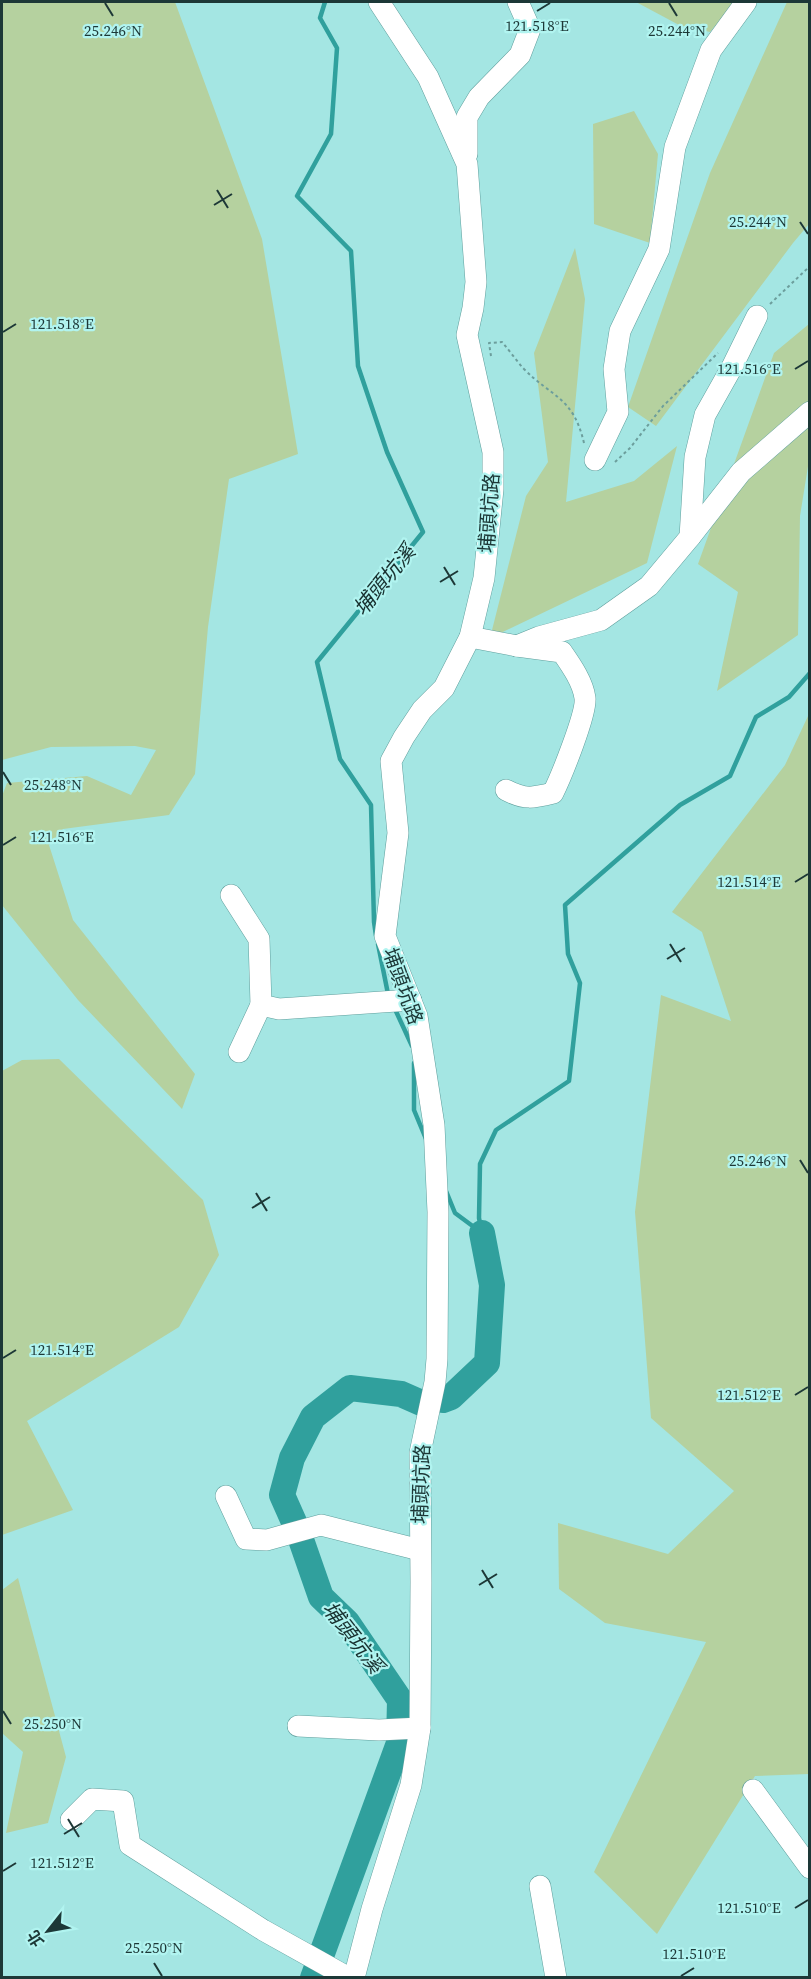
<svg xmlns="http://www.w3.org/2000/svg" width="811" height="1979" viewBox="0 0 811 1979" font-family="'Source Serif 4','Noto Sans TC',serif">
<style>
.green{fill:#b5d19f}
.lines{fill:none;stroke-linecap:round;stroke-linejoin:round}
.stream{stroke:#30a09d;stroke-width:4.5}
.river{stroke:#30a09d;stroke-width:26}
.minor-casing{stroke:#5f9f9d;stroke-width:22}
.path{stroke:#6c9e9c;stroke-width:2;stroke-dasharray:3 3;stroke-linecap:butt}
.minor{stroke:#fff;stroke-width:21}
.ticks{fill:none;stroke:#1d3837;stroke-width:2}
.labels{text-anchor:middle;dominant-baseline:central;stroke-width:4.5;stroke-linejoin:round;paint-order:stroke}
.street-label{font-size:20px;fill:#1d3837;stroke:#b1f4f0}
.water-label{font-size:21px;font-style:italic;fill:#18302f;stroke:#b1f4f0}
.ticks-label{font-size:15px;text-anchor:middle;fill:#1d3837;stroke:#b1f4f0;stroke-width:4.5;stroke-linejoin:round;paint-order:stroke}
</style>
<rect width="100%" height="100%" fill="#a4e6e3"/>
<g class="green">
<polygon points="2,2 175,2 262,239 298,454 229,479 208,627 195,774 169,815 63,829 49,845 73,920 195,1074 182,1109 78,1000 2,905 2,796 7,783 87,776 131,795 156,750 135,746 51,747 2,760"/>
<polygon points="636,2 735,2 710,32 679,25"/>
<polygon points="787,2 809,2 809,224 793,243 656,426 628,407 710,173"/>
<polygon points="634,111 658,154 650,243 594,224 593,124"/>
<polygon points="575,248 585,299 566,502 634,481 677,446 647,563 490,638 526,496 548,462 534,353"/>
<polygon points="809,324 810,454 800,516 798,635 717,691 738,592 698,564 774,353"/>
<polygon points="809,714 809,1774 755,1776 657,1934 594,1872 706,1642 605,1623 559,1589 558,1523 668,1554 734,1491 651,1418 635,1212 661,995 731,1021 702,932 672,912 785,765"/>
<polygon points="59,1059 203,1200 219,1255 179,1327 27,1421 73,1510 2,1535 2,1071 22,1060"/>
<polygon points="18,1578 66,1757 48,1823 6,1833 23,1752 2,1733 2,1590"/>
</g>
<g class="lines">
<g class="stream">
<polyline points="325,2 320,18 337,48 331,134 297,196 351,251 358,366 387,452 423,532 317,662 340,759 371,805 374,922 376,936"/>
<polyline points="378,944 388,994"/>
<polyline points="394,1007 412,1046"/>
<polyline points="414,1063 414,1110 426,1139"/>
<polyline points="446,1191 455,1213 482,1233"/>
<polyline points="482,1233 479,1218 480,1164 496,1130 569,1081 580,983 568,954 565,905 680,805 730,776 756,717 789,697 810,673"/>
</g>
<g class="river">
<polyline points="443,1400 451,1397 487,1363 492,1285 482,1233"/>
<polyline points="313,1978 399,1743 400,1700 347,1622 321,1597 298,1531 282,1495 292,1458 313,1417 350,1388 401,1394 426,1405"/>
</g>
<defs>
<g id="minor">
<polyline points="467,154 467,117 479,97 520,55 530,29 518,2"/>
<polyline points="595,460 618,412 614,369 620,331 659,249 675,147 711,50 746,2"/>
<polyline points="690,537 741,472 810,412"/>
<path d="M470 637 517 646 562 652C571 665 583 682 585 698 587 713 561 777 553 793 533 798 525 800 506 790"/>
<polyline points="517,646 539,637 601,620 649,586 690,537 695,457 705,415 732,367 757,316"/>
<polyline points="231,895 259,939 261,1005 279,1009 411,1000"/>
<polyline points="239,1052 261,1005"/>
<polyline points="226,1496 246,1539 267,1540 321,1525 420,1550"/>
<polyline points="298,1726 379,1730 420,1728"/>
<polyline points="753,1790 810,1868"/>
<polyline points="71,1820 92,1799 123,1801 130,1845 263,1930 349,1978"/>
<polyline points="540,1886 556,1978"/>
<polyline points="354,1978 372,1909 411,1785 420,1728 421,1582 420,1453 435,1382 437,1359 438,1212 434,1125 417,1016 385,936 398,833 391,761 404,737 422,710 444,688 470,637 484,578 493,489 493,452 467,335 473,308 476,282 467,164 428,77 379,2"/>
</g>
</defs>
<use href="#minor" class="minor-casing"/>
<g class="path">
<polyline points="770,304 810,266"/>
<path d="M491 356 489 343 502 342C509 350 516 360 523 368 552 398 573 396 584 443"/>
<polyline points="615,462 630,448 663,406 718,353"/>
</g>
<use href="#minor" class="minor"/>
</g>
<path class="ticks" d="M105 3 113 16M669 3 677 16M537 11 550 3M217 190 228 208M214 205 232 194M800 222 808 234M3 332 16 324M795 369 808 361M444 567 455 585M440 582 458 571M3 772 11 785M3 845 16 837M795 882 808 874M670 944 681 962M667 959 685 948M800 1160 808 1173M256 1193 267 1211M252 1208 270 1197M3 1358 16 1350M795 1395 808 1387M482 1570 493 1588M479 1585 497 1574M3 1711 11 1724M68 1819 79 1837M64 1834 82 1823M3 1871 16 1863M795 1908 808 1900M154 1963 162 1976M681 1976 694 1968"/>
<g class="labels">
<g class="street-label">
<text transform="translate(489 513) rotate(-86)">埔頭坑路</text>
<text transform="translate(403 986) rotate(70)">埔頭坑路</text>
<text transform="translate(421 1484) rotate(-88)">埔頭坑路</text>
</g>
<g class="water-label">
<text transform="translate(384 580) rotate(-51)">埔頭坑溪</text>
<text transform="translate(353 1637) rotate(52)">埔頭坑溪</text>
</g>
</g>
<g class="ticks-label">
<text x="537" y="31">121.518°E</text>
<text x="113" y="36">25.246°N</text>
<text x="677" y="36">25.244°N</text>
<text x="758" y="227">25.244°N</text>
<text x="62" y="329">121.518°E</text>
<text x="749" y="374">121.516°E</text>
<text x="53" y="790">25.248°N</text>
<text x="62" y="842">121.516°E</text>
<text x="749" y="887">121.514°E</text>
<text x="758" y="1166">25.246°N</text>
<text x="62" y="1355">121.514°E</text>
<text x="749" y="1400">121.512°E</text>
<text x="53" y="1729">25.250°N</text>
<text x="62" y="1868">121.512°E</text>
<text x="749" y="1913">121.510°E</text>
<text x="154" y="1953">25.250°N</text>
<text x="694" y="1959">121.510°E</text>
</g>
<rect width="811" height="1979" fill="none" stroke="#1d3837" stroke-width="6"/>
<g transform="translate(48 1931) rotate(239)" stroke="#b1f4f0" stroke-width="4.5" paint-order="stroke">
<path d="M0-4.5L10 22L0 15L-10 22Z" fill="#1d3837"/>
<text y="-9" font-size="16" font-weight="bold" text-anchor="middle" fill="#1d3837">北</text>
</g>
</svg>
